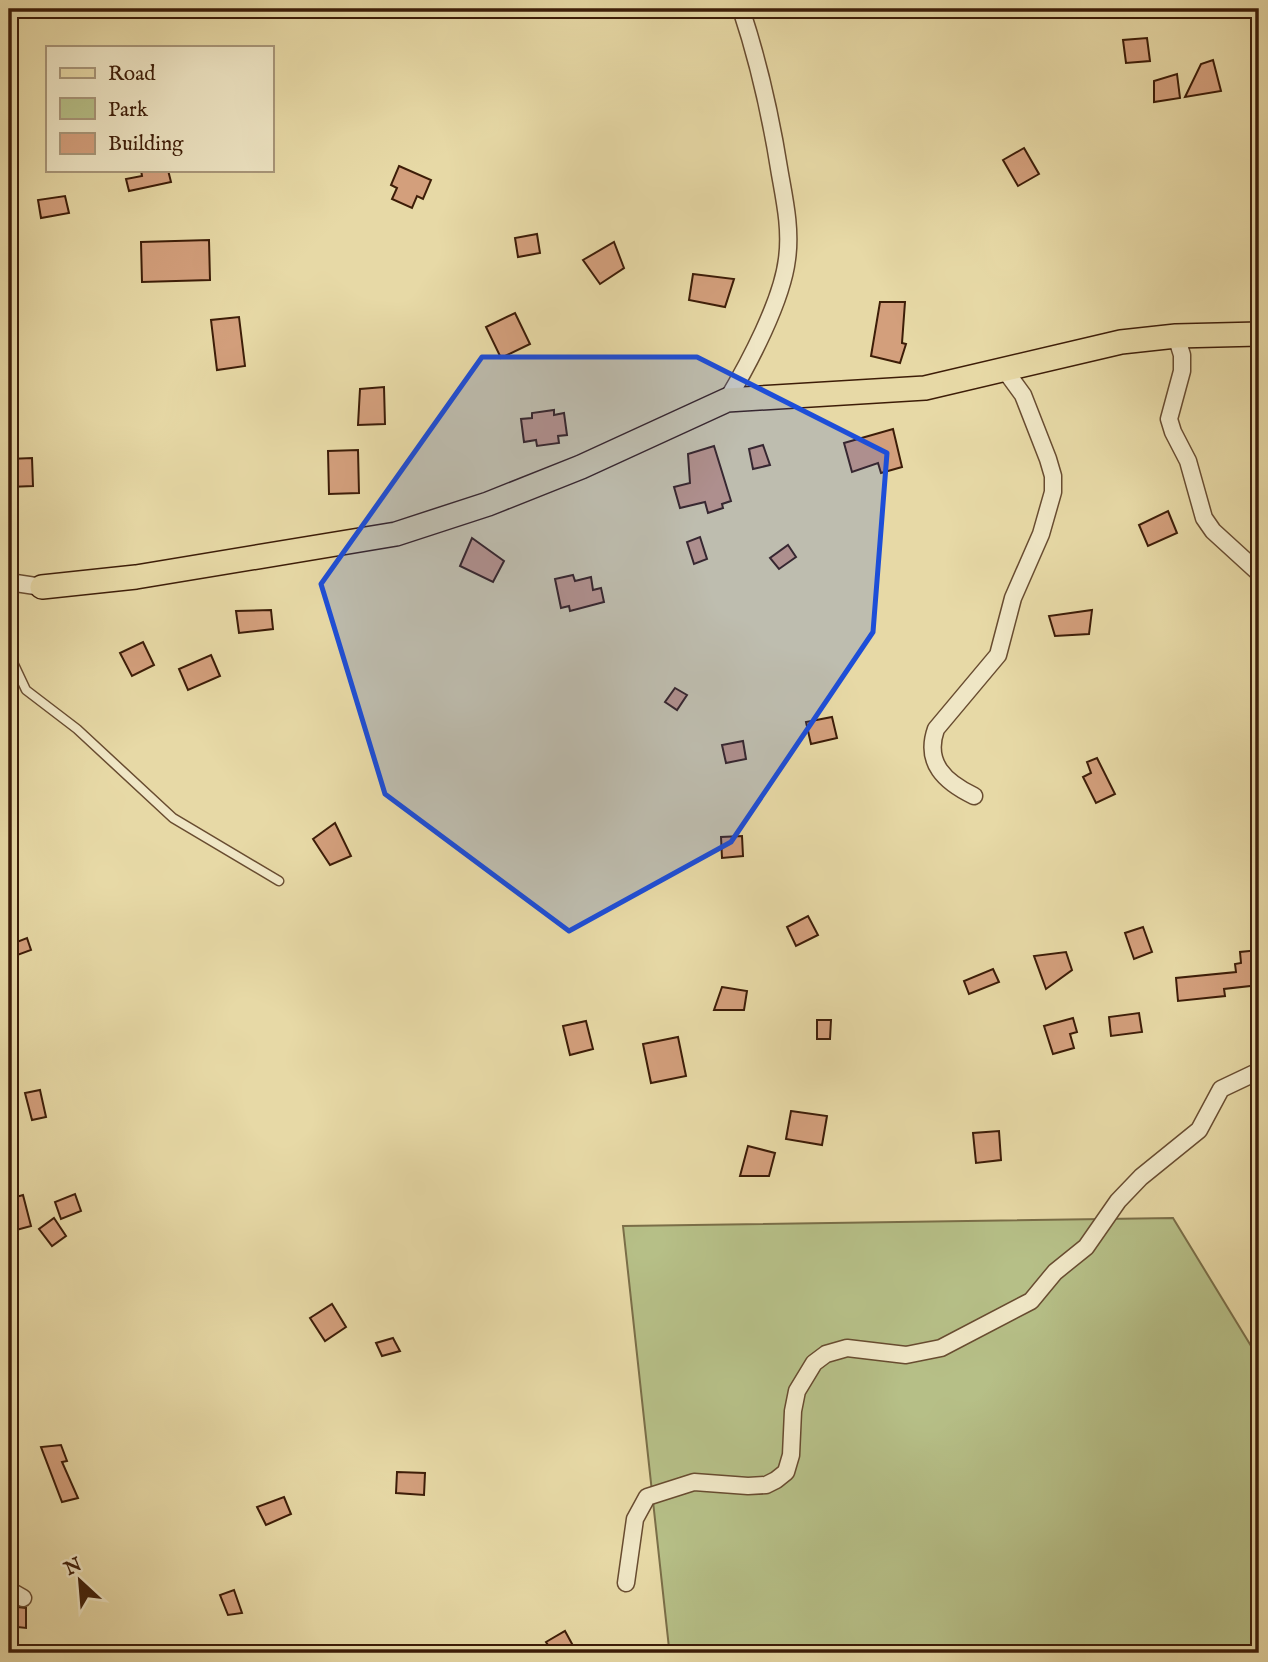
<svg xmlns="http://www.w3.org/2000/svg" width="1268" height="1662" viewBox="0 0 1268 1662" font-family="'IM FELL English',serif">
<style>
.green{fill:#b6bf87;stroke:#7a6e48;stroke-width:2}
.building{fill:#d39f7c;stroke:#3d1d08;stroke-width:2}
.lines{fill:none;stroke-linecap:round;stroke-linejoin:round}
.lane-casing{stroke:#684c30;stroke-width:11}
.street-casing{stroke:#684c30;stroke-width:19}
.primary-casing{stroke:#3d1d08;stroke-width:26}
.lane{stroke:#efe6c5;stroke-width:8}
.street{stroke:#efe6c5;stroke-width:16}
.primary{stroke:#e7d9a6;stroke-width:23}
.marked{fill:#1d4ed8;fill-opacity:0.2;stroke:#1d4ed8;stroke-width:5;stroke-linejoin:round}
</style>
<rect width="100%" height="100%" fill="#e7d9a6"/>
<filter id="stains"><feTurbulence type="fractalNoise" baseFrequency=".00286" numOctaves="4"/><feColorMatrix values="0 0 0 0 .2 0 0 0 0 .09 0 0 0 0 .02 0 0 0 .5 -.17"/></filter>
<radialGradient id="worn" r=".72"><stop offset=".6" stop-color="#630" stop-opacity="0"/><stop offset="1" stop-color="#630" stop-opacity=".3"/></radialGradient>
<polygon class="green" points="1173,1218 1259,1359 1259,1653 652,1653 669,1648 623,1226"/>
<g class="building">
<polygon points="1147,38 1150,61 1126,63 1123,40"/>
<polygon points="1213,60 1221,91 1185,97 1201,64"/>
<polygon points="1177,74 1180,98 1154,102 1154,81"/>
<polygon points="1024,148 1039,174 1018,186 1003,160"/>
<polygon points="399,166 431,180 423,199 417,196 412,208 392,199 397,188 391,185"/>
<polygon points="141,170 168,170 171,182 129,191 126,179 142,176"/>
<polygon points="65,196 69,213 41,218 38,200"/>
<polygon points="537,234 540,253 518,257 515,238"/>
<polygon points="209,240 210,280 142,282 141,242"/>
<polygon points="614,242 624,268 600,284 583,260"/>
<polygon points="693,274 734,279 725,307 689,300"/>
<polygon points="880,302 905,302 902,343 906,344 900,363 871,356"/>
<polygon points="515,313 530,344 501,358 486,327"/>
<polygon points="239,317 245,366 217,370 211,320"/>
<polygon points="384,387 385,424 358,425 360,389"/>
<polygon points="554,410 554,415 564,413 567,435 558,436 559,443 537,446 536,440 524,442 521,419 532,418 532,413"/>
<polygon points="893,429 902,467 881,473 878,463 852,472 844,443"/>
<polygon points="763,445 770,465 753,469 749,449"/>
<polygon points="714,446 731,501 722,504 723,508 708,513 705,502 680,508 674,487 690,483 688,454"/>
<polygon points="358,450 359,493 329,494 328,451"/>
<polygon points="32,458 33,486 9,487 9,459"/>
<polygon points="1168,511 1177,533 1148,546 1139,525"/>
<polygon points="700,537 707,559 694,564 687,542"/>
<polygon points="472,538 504,561 493,582 460,566"/>
<polygon points="788,545 796,557 779,569 770,558"/>
<polygon points="573,575 575,581 591,577 593,590 601,588 604,602 570,611 569,606 561,608 555,579"/>
<polygon points="271,610 273,629 239,633 236,611"/>
<polygon points="1092,610 1089,634 1055,636 1049,616"/>
<polygon points="143,642 154,665 132,676 120,653"/>
<polygon points="211,655 220,676 188,690 179,669"/>
<polygon points="675,688 687,695 677,710 665,702"/>
<polygon points="832,717 837,738 811,744 806,722"/>
<polygon points="743,741 746,759 726,763 722,745"/>
<polygon points="1097,758 1115,794 1096,803 1083,777 1091,773 1087,762"/>
<polygon points="335,823 351,856 330,865 313,839"/>
<polygon points="742,836 743,856 722,858 721,837"/>
<polygon points="808,916 818,935 796,946 787,927"/>
<polygon points="1143,927 1152,952 1134,959 1125,933"/>
<polygon points="27,938 31,950 12,957 9,945"/>
<polygon points="1259,950 1259,985 1224,989 1225,996 1178,1001 1176,978 1236,972 1235,964 1241,963 1240,952"/>
<polygon points="1066,952 1072,970 1046,989 1034,956"/>
<polygon points="993,969 999,982 969,994 964,981"/>
<polygon points="722,987 747,991 744,1010 714,1010"/>
<polygon points="1139,1013 1142,1032 1111,1036 1109,1017"/>
<polygon points="1073,1018 1077,1032 1070,1034 1074,1048 1053,1054 1044,1026"/>
<polygon points="817,1020 831,1020 830,1039 817,1039"/>
<polygon points="586,1021 593,1049 570,1055 563,1026"/>
<polygon points="678,1037 686,1076 651,1083 643,1044"/>
<polygon points="40,1090 46,1117 32,1120 25,1093"/>
<polygon points="791,1111 827,1116 822,1145 786,1139"/>
<polygon points="999,1131 1001,1160 976,1163 973,1133"/>
<polygon points="748,1146 775,1153 769,1176 740,1176"/>
<polygon points="75,1194 81,1211 61,1219 55,1202"/>
<polygon points="23,1195 31,1226 9,1232 9,1199"/>
<polygon points="54,1218 66,1236 52,1246 39,1229"/>
<polygon points="332,1304 346,1327 325,1341 310,1318"/>
<polygon points="393,1338 400,1351 382,1356 376,1343"/>
<polygon points="61,1445 67,1461 62,1462 78,1498 62,1502 41,1447"/>
<polygon points="397,1472 425,1473 424,1495 396,1493"/>
<polygon points="284,1497 291,1514 266,1525 257,1507"/>
<polygon points="234,1590 242,1613 228,1615 220,1595"/>
<polygon points="9,1606 26,1608 26,1628 9,1626"/>
<polygon points="565,1631 577,1653 553,1653 546,1642"/>
</g>
<g class="lines">
<defs>
<polyline id="lane" points="9,654 26,690 77,729 173,818 279,881"/>
<g id="street">
<polyline points="1176,336 1182,355 1182,371 1169,419 1173,432 1188,461 1204,518 1213,531 1259,573"/>
<path d="M727 400C749 363 782 301 787 259 791 230 785 202 780 174 771 117 759 63 741 9"/>
<polyline points="9,582 42,587"/>
<path d="M974 796C945 782 924 763 936 729L998 655 1013 598 1041 534 1053 492V476L1048 459 1023 395 1004 369"/>
<polyline points="626,1583 635,1519 647,1497 694,1482 748,1486 766,1485 776,1480 786,1472 791,1455 793,1411 797,1391 814,1363 826,1354 847,1348 906,1355 941,1348 1031,1301 1055,1272 1086,1247 1118,1201 1141,1177 1199,1130 1221,1089 1259,1071"/>
<polyline points="9,1590 23,1598"/>
</g>
<polyline id="primary" points="42,587 136,577 396,534 488,504 581,467 727,400 925,388 1121,342 1176,336 1259,334"/>
</defs>
<use href="#lane" class="lane-casing"/>
<use href="#street" class="street-casing"/>
<use href="#primary" class="primary-casing"/>
<use href="#lane" class="lane"/>
<use href="#street" class="street"/>
<use href="#primary" class="primary"/>
</g>
<path class="marked" d="M482 357H697L887 453 873 632 731 842 569 931 385 794 321 584Z"/>
<rect width="1268" height="1662" fill="none" stroke="#e7d9a6" stroke-width="35"/>
<rect x="10" y="10" width="1247" height="1641" fill="none" stroke="#3d1d08" stroke-width="3.5"/>
<rect x="18" y="18" width="1233" height="1627" fill="none" stroke="#3d1d08" stroke-width="2"/>
<rect x="46" y="46" width="228" height="126" fill="#efe6c5" stroke="#a89679" stroke-width="2"/>
<rect x="60" y="68" width="35" height="10" fill="#e7d9a6" stroke="#a89679" stroke-width="2"/>
<text x="108" y="80" font-size="21" fill="#3d1d08">Road</text>
<rect x="60" y="98" width="35" height="21" fill="#b6bf87" stroke="#a89679" stroke-width="2"/>
<text x="108" y="116" font-size="21" fill="#3d1d08">Park</text>
<rect x="60" y="133" width="35" height="21" fill="#d39f7c" stroke="#a89679" stroke-width="2"/>
<text x="108" y="150" font-size="21" fill="#3d1d08">Building</text>
<g transform="translate(80 1581) rotate(334)" stroke="#efe6c5" stroke-width="5" paint-order="stroke">
<path d="M0-5L12 26L0 18L-12 26Z" fill="#3d1d08"/>
<text y="-10" font-size="19" font-weight="bold" text-anchor="middle" fill="#3d1d08">N</text>
</g>
<rect width="100%" height="100%" filter="url(#stains)"/>
<rect width="100%" height="100%" fill="url(#worn)"/>
</svg>
